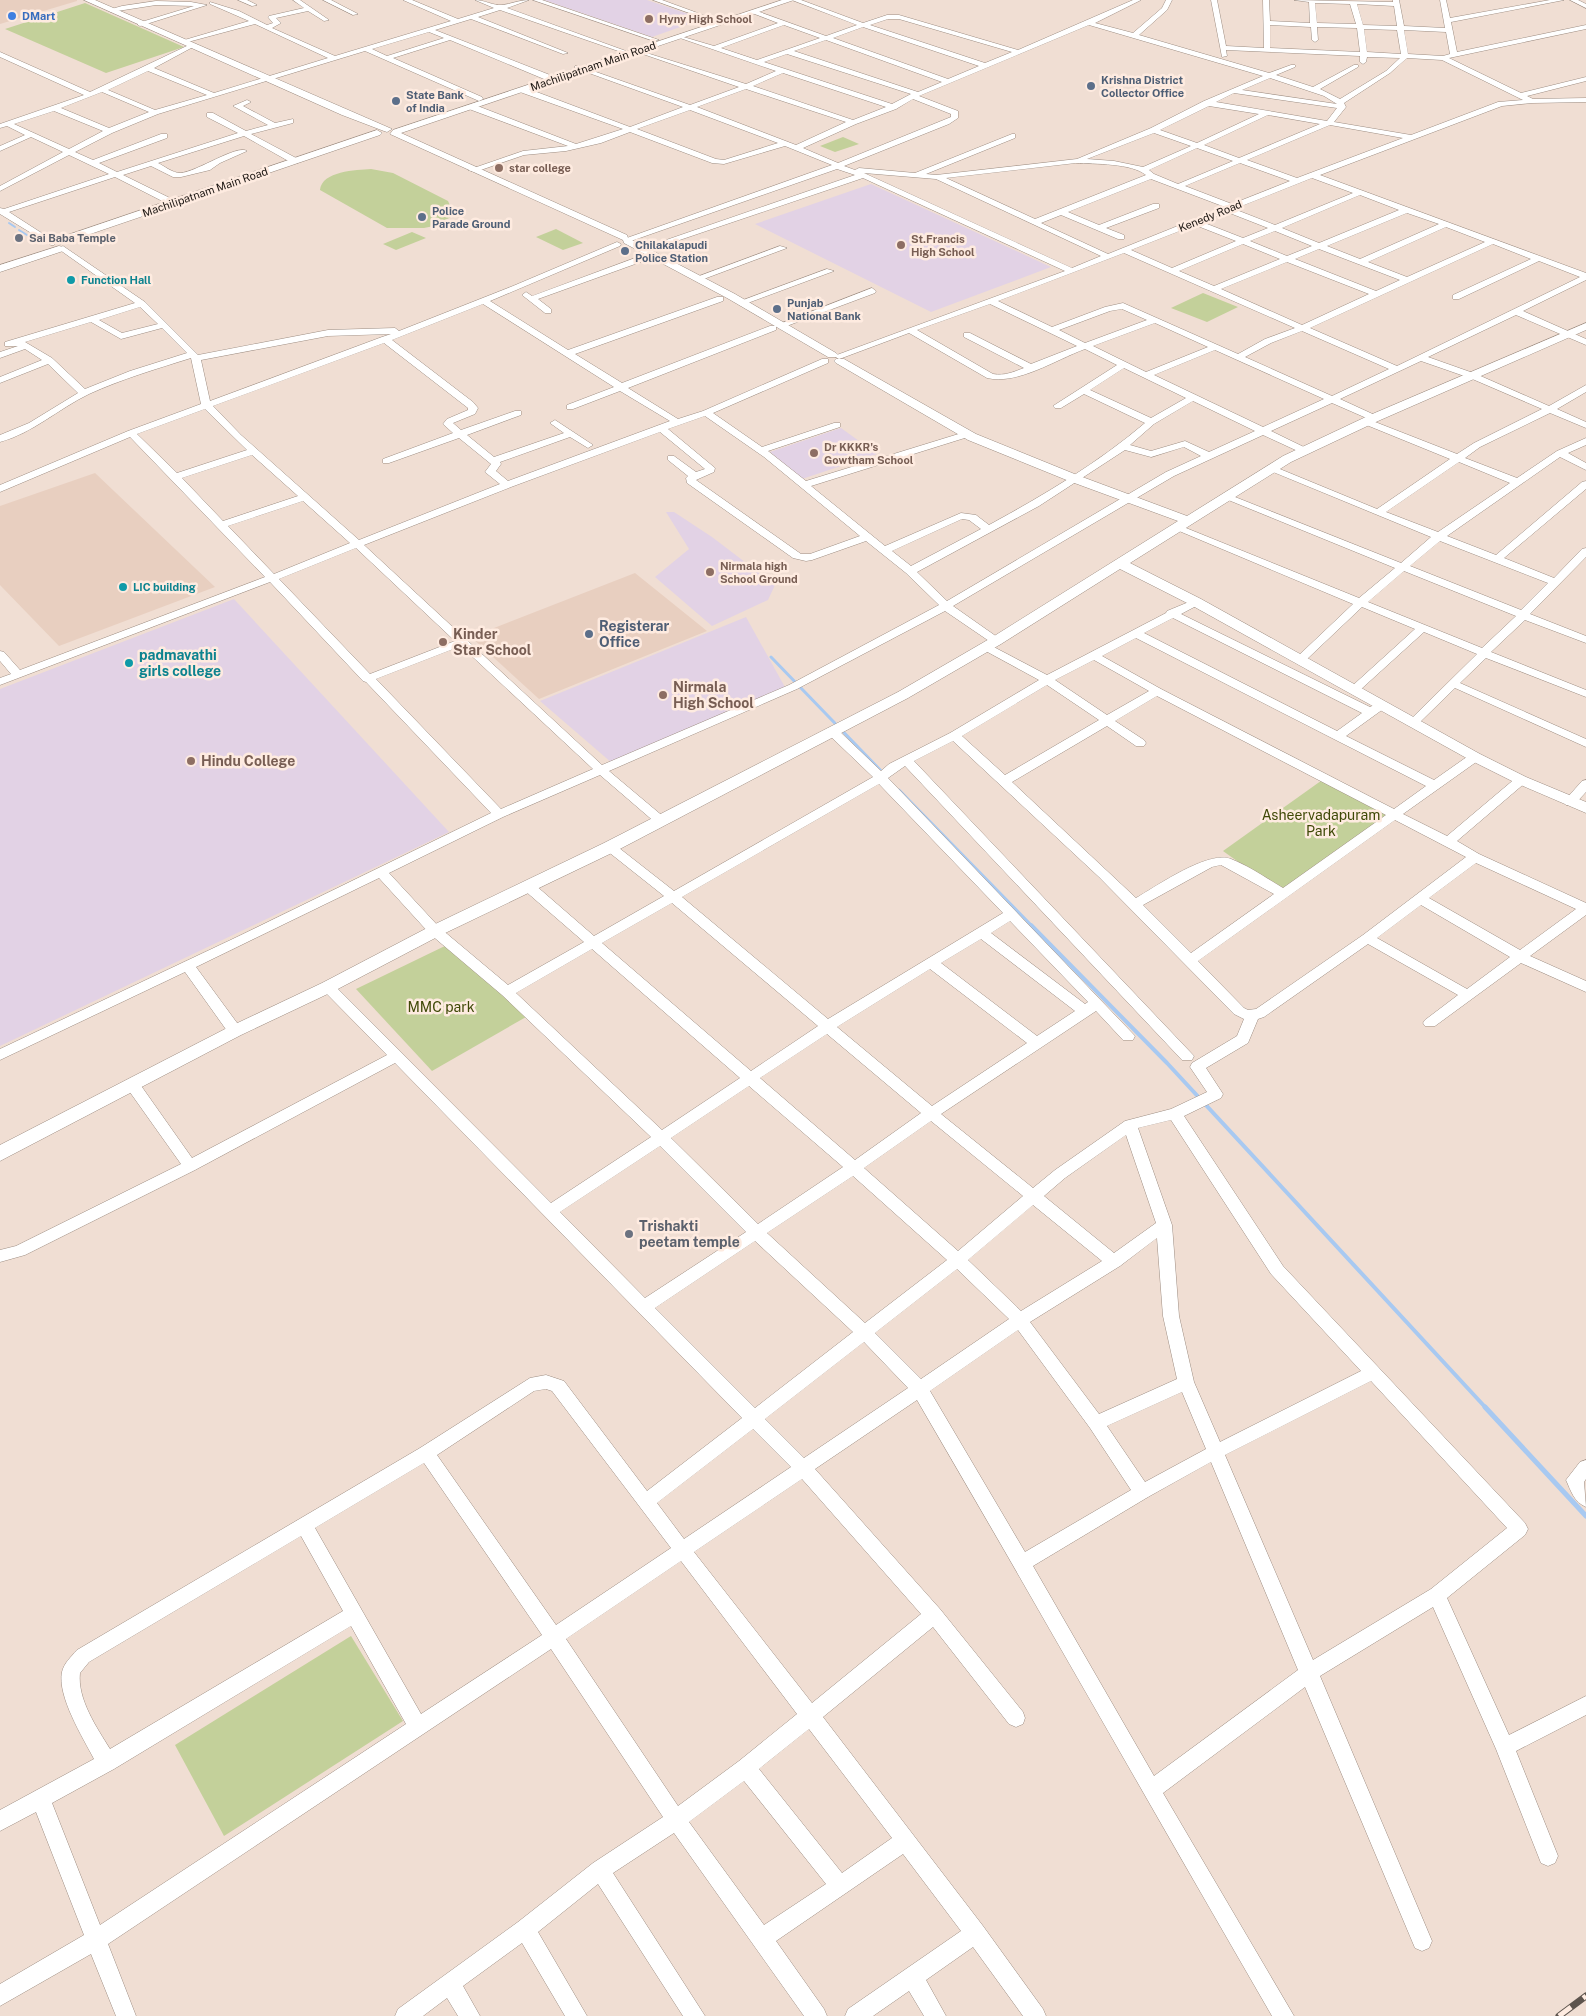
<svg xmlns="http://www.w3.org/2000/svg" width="1586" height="2016" viewBox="0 0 1586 2016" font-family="'Public Sans',sans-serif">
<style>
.built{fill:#e8cfc0}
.education{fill:#e2d2e5}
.green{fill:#c3d09a}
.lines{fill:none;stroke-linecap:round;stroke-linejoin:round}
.stream-far3{stroke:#a8c9f1;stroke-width:2}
.stream-far2{stroke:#a8c9f1;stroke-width:3}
.stream-far1{stroke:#a8c9f1;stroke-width:4}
.stream{stroke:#a8c9f1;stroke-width:5}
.minor-casing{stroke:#9d8d82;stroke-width:1}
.major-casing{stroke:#9d8d82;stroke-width:1}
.minor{fill:#fff;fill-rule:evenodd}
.major{fill:#fff;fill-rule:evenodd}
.rail-casing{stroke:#5d544d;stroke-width:7}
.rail{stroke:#feebe0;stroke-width:5;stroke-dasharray:15;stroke-linecap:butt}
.shop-dot{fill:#3f7fe0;stroke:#feebe0;stroke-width:2}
.education-dot{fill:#8d6e63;stroke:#feebe0;stroke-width:2}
.service-dot{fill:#5c6f8a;stroke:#feebe0;stroke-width:2}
.worship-dot{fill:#6b7280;stroke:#feebe0;stroke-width:2}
.culture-dot{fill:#0f9aa8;stroke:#feebe0;stroke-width:2}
.labels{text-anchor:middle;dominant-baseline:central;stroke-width:5;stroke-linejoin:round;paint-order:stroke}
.far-shop-label{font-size:11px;font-weight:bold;fill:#366cbe;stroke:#feebe0;text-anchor:start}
.far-education-label{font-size:11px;font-weight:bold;fill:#785e54;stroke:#feebe0;text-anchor:start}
.far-street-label{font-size:11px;fill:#1d1713;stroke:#feebe0}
.far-service-label{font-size:11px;font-weight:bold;fill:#4e5e75;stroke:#feebe0;text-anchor:start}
.far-worship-label{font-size:11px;font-weight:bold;fill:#5b616d;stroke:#feebe0;text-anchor:start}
.far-culture-label{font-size:11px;font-weight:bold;fill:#0d838f;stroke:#feebe0;text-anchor:start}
.service-label{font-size:14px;font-weight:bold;fill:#4e5e75;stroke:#feebe0;text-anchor:start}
.education-label{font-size:14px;font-weight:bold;fill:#785e54;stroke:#feebe0;text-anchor:start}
.culture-label{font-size:14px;font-weight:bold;fill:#0d838f;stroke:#feebe0;text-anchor:start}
.park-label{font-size:14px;fill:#3f4907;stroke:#feebe0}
.worship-label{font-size:14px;font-weight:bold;fill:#5b616d;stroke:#feebe0;text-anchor:start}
</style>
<rect width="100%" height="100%" fill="#f0ded3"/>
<g class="built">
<polygon points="0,0 77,0 77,1 0,24"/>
<polygon points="95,473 215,587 59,646 0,585 0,506"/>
<polygon points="635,573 707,631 539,699 471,637"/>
</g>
<g class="education">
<polygon points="544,0 647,0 703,19 652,37"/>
<polygon points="871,184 1051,267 931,312 755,224"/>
<polygon points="841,428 877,454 802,479 770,452"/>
<polygon points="666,512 674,512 712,537 775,585 768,600 712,626 655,577 689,549"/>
<polygon points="234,599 449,832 0,1046 0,689"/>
<polygon points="746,617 786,689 612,763 540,701"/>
</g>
<g class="green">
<polygon points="85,3 184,47 106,73 5,29"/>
<polygon points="843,137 859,144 835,152 820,146"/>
<path d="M371 169 393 173 448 201 453 212 451 217 434 226 424 228H387L320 190C322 171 356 170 371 169Z"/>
<polygon points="556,229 583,243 563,250 536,237"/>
<polygon points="412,232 426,238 396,250 383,244"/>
<polygon points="1203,293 1238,307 1207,322 1171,308"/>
<polygon points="1325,778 1395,814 1282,893 1223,851"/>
<polygon points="449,944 526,1017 432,1071 356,989"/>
<polygon points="351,1636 403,1721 224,1836 175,1745"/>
</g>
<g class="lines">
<g class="stream-far3">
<polyline points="9,223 15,227"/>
<polyline points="19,230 35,240"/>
</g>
<g class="stream-far2">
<polyline points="771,657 884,774"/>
<polyline points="899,790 1032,926"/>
</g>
<polyline class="stream-far1" points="1031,925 1167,1063 1486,1408"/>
<polyline class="stream" points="1485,1407 1586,1516"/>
<defs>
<g id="minor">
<polygon points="238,0 247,0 257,5 252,6"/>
<path d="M293 0H300L329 20 324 21 308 11 276 18 281 23 272 28 335 56 451 21 403 0H412L458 19 494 8 475 0C484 0 494 6 502 5 511 4 519 0 529 0L507 8 626 51 621 52 500 10 478 17 568 53 563 54 471 19 435 30 550 75V79H544L450 40 393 58 482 97 483 99 479 101 365 51 158 114 112 133 75 152 93 160 161 134H167V138L99 163 117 172 238 133 207 117V113H213L246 131 268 125 233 106 247 100 251 102 243 106 275 123 293 119V123L251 134 298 159V163H292L244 136 158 163C164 166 173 173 180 173 197 172 237 144 247 151L220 163 210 170 181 177H173L151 166 123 175 176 201V205H170L115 177 9 212 54 241V245H51L0 214V208L4 209 109 174 69 155 0 191V186L63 152 31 137 0 151V146L25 135 7 126 0 128V124L84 95 0 57V52L90 92 191 44 193 45V47L154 68 214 93 328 58 255 24 184 43 181 41 249 21 210 4V2L239 11 267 25 273 23 268 17 269 16 304 8ZM429 32 444 38 387 56 372 49ZM148 71 207 95 155 110 108 90ZM102 92 149 112 109 128 61 108ZM54 111 103 131 69 149 14 124Z"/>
<polygon points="323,0 331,0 358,14 353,15"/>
<polygon points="533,0 542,0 659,40 654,41"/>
<polygon points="653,0 662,0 725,23 720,24"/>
<path d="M792 0H801L863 23 887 15H899L1018 50 1133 0H1141L1095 23 1133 33 1162 8 1166 0H1172L1167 10 1139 35 1269 73 1291 65H1295V67L1276 75 1313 87 1354 65H1358V67L1320 89 1340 99 1386 71 1400 58 1367 57 1366 62 1363 64 1360 62V56L1226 50 1227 56 1222 57 1211 0H1217L1226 46 1264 48 1263 0H1269L1270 21 1310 23 1309 2 1294 0 1393 2V0H1399L1404 26 1445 28 1440 0H1446L1450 18 1550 0H1564L1451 22 1457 52 1586 25V29L1449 58 1521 93 1586 77V81L1527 96 1533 99 1586 98V102L1532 103 1502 106 1320 175 1586 273V280L1523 311 1586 339V345L1516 315 1428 357 1476 374 1549 406 1586 385V392L1557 409 1586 422V428L1550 413 1480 447 1465 458 1517 478 1557 451 1586 438V445L1568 453 1586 463V470L1560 457 1447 536 1496 555 1582 482 1586 481V489L1504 558 1554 578 1582 549 1586 548V557L1530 614 1586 636V643L1525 620 1491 652 1586 690V697L1486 658 1460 683 1586 739V747L1455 688 1417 725H1409L1407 723 1409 721 1477 654 1424 632 1359 691H1351L1349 689 1351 687 1415 629 1362 607 1305 661H1297L1295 659 1297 657 1353 604 1172 528 1173 526H1181L1359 598 1395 568 1221 497 1222 495H1230L1401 563 1431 537 1266 469 1271 466 1275 467 1377 509 1450 459 1364 424V420H1370L1457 454 1474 443 1542 409 1470 378 1421 361 1340 399 1377 416V420H1371L1332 403 1271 431 1308 449V453H1302L1263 435 1174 476 953 606 1000 639 1002 641 1000 643H992L945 611 797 689 609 771 665 818 667 821 665 824H657L600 775 503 817 389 873 440 928 508 985 584 942 524 890 523 887 524 884H534L594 936 664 896 606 850 604 847 606 844H614L674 891 873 777 828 734 826 731 828 728H836L881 771 889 764 950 733 1039 680 982 649 980 647 982 645H990L1047 675 1166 613 1167 611 1196 599 1200 600 1201 602 1200 604 1181 614 1370 707 1378 703H1386L1388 705 1386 707 1346 736 1434 780 1471 754H1479L1481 757 1479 760 1403 814 1447 836 1517 777H1525L1527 780 1525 783 1457 841 1479 854 1586 903V915L1530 956 1586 981V992L1521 963 1435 1026H1425L1423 1023 1425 1020 1458 995 1368 944 1264 1017 1258 1019 1248 1043 1206 1068 1223 1094 1221 1098 1184 1116 1283 1266 1525 1523 1528 1529 1525 1535 1447 1598 1509 1735 1586 1696V1715L1516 1751 1558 1856 1555 1863 1548 1866 1541 1863 1496 1749 1433 1607 1320 1676 1432 1941 1429 1948 1422 1951 1415 1948 1305 1687 1163 1793 1294 2016H1272C1153 1811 1037 1605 917 1400L815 1469 940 1609 1023 1712 1025 1718 1023 1724 1016 1727 1009 1724 933 1627 823 1717 983 1926 1043 2009 1046 2016H1023L973 1947 926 1980 946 2016H924L909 1991 873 2016H845L848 2009 961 1931 903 1854 776 1941 824 2009 827 2016H804L674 1833 613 1873 705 2016H683L598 1884 538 1932 587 2016H565L522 1943 463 1986 480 2016H458L447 1998 423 2016H395L398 2009 518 1922 593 1863 663 1817 551 1649 108 1944 136 2016H116L91 1954 0 2006V1984L84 1935 36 1812 0 1831V1810L94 1759C83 1738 57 1696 62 1672 64 1663 71 1657 77 1650L420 1448 530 1378 546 1375 564 1381 647 1491 742 1418 395 1063 195 1170 25 1255 0 1262V1250L16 1246 181 1164 127 1088 125 1084 127 1080 132 1079 137 1080 192 1158 387 1055 323 990 321 987 323 984H333L551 1203 651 1137 502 995 430 934 379 878 196 967 240 1027 242 1031 240 1035H230L185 972 0 1060V1049L239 936 491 813 366 682 363 681 270 582 0 685V678L11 674 0 661V651L4 652 20 670 265 577 130 437 0 492V485L128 431 201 404 191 358C156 369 122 379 89 394 58 409 33 433 0 442V435L29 423 78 393 48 364 0 383V377L42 360 25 349 0 358V352L18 346H5V342L135 303 60 250 59 248 63 246 145 302 198 355 328 330 395 328 399 331 513 286 617 242 621 244 620 246 490 301 568 350 717 297H723V301L575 354 622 383 770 326H776V330L628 388 678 419 703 411 822 359H828V363L713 413 762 447 834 423H840V427L768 451 806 481 965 432H971V436L811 486 885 546 961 513 976 515 989 525C1044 495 1098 463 1145 423L1084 394 1061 408H1055L1053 406 1117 365 1085 349C1055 360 1018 385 987 378L909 333 842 358 839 359 834 356 1065 271 863 178 647 251 640 249 855 175 837 169 631 241 624 239 832 165 785 146 724 164 712 163 630 132 601 143 566 151 524 155 475 172 468 170 523 151 568 146 469 109V105H475L576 144 623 129 520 92V88H526L630 127 683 107 575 68V66H579L690 105 739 87 637 52V50L746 84 776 71 680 38V36L714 46 778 23 752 13V11L754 10 826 36 857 25ZM1315 3 1350 4 1356 24 1317 23ZM1357 4 1394 6 1397 26 1363 25ZM888 19H899L1012 52 985 63 870 25ZM784 25 820 38 757 60 721 48ZM1089 25 1263 76 1204 101 1151 128 1077 159 936 175 926 174 1015 138V134H1012L915 173 859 168 855 170 844 166 949 124 958 118V111L919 96ZM1270 25 1311 27 1312 40 1315 42 1318 40 1317 27 1357 28 1360 52 1270 48ZM863 27 979 66 948 79 833 38ZM1364 29 1397 30 1401 54 1367 52ZM1404 30 1446 32 1450 54 1443 56 1408 54ZM826 40 942 82 918 92 794 51ZM787 54 911 94 892 104 764 62ZM1407 58 1442 60 1523 100 1498 102 1411 135 1334 122 1346 107 1344 103 1390 73ZM783 73 886 107 853 120 753 86ZM1270 78 1324 96 1337 104 1242 90ZM746 89 846 122 796 145 697 107ZM1234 93 1337 108 1327 121 1216 102ZM913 99 951 114V117L838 163 803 148 856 124 896 109ZM1209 106 1259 114 1197 143 1160 130ZM690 110 778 143 724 160 716 159 637 129ZM1268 115 1320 124 1239 158 1204 145ZM1330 125 1403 138 1297 178 1247 160ZM1154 133 1191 146 1143 167 1114 161 1087 159ZM1197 148 1233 161 1178 184 1154 174 1149 170ZM1076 163C1095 164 1131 163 1146 175L1035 219 946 178ZM1240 163 1290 181 1232 204 1185 186ZM864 173 936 179 1101 256 1072 268ZM1312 178 1353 193 1275 225 1234 209ZM1151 179 1225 207 1108 254 1041 223 1061 215 1118 239H1124V235L1106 228 1159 208V204H1153L1099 225 1068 212ZM1360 195 1399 210 1319 243 1282 228ZM1227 212 1268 228 1243 238 1202 222ZM1407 213 1439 224 1360 259 1327 246ZM1195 225 1236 241 1172 268 1131 250ZM1446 227 1485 242 1407 277 1368 262ZM1275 231 1312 246 1287 256 1250 241ZM1243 244 1280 259 1214 286 1179 271ZM1493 244 1531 259 1453 295V299H1459L1539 261 1580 277 1397 366 1310 328ZM1319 249 1400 280 1376 291 1295 259ZM1124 253 1295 328 1265 339 1238 354 1123 303 1105 307 1052 327 998 301ZM1287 262 1369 294 1302 325 1221 289ZM483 304 614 387 567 405V409H573L620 391 670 421 508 481 496 471 501 464 500 462 570 437 588 448 593 445 555 420 550 423 564 433 494 457 467 435 521 415V411H515L461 430 453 423 475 414 478 408 473 402 392 340ZM990 304 1077 346 1031 364 970 333H964V337L1024 368C1013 372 1005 376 993 374L917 330ZM140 307 158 324 122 333 99 320ZM1122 309 1147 320 1085 343 1059 330 1110 311ZM91 322 121 339 162 328 187 353 130 371 85 389 52 358 25 342ZM1155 323 1208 347 1146 372 1093 346ZM1302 331 1389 369 1332 396 1245 357 1271 343ZM391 334 382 337 210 401 201 360 328 336ZM384 343 468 408V410L447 419 443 424 453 433 383 459V463H389L459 438 491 464 485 472 500 484 359 540 241 435 213 406ZM1215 350 1324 399 1263 427 1154 375ZM1124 368 1186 398 1151 418 1090 390ZM1193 401 1255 431 1209 452 1185 441 1151 451 1130 445 1154 424ZM205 409 247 450 177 473 137 434ZM705 416 764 457 860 536 810 554H801L696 480 714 472 715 468 668 429ZM660 432 705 469 696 472 674 456H668V460L688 476 686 478 687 483 793 558 806 561 812 560 866 541 906 573 939 605 789 685 602 765 364 545 511 487ZM1184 447 1201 456 1166 472 947 601 917 572 1039 506 1125 450 1151 457ZM252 455 298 496 223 521 182 478ZM1459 462 1510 483 1438 532 1386 512ZM303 501 350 543 274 574 228 526ZM962 519 969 520 981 529 911 566 892 551ZM1440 541 1548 583 1521 610 1410 566ZM356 548 455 641 370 674 279 579ZM1404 571 1516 616 1482 648 1368 602ZM1173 618 1362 713 1337 731 1144 633ZM1136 638 1426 786 1394 809 1161 689 1102 656ZM461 646 593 769 501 809 376 679ZM1094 660 1149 691 1107 715 1055 680ZM1047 685 1099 720 1005 775 962 736ZM1157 696 1386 815 1283 888C1266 878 1249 866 1231 859 1208 850 1157 886 1136 898L1012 782 1107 726 1136 746H1144L1146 743 1144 740 1115 721ZM953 741 1099 877 1234 1014 1244 1019 1237 1036 1192 1063 1190 1067 1207 1092 1171 1109 1125 1121 1055 1170 1033 1188 941 1114 1096 1011 1123 1040H1133L1135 1036 888 778 905 766 1182 1060H1192L1194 1056 914 761ZM879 784 1003 913 828 1019 682 897ZM1395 820 1466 857 1363 935 1256 1009 1248 1010 1244 1008 1198 961ZM1476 863 1576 909 1520 950 1429 898ZM1221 865 1274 894 1191 953 1143 905 1212 867ZM672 903 818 1026 751 1071 602 943ZM1421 905 1510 957 1467 989 1377 938ZM1010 921 1088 1002 1085 1004 991 933ZM981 939 1075 1011 1037 1036 941 963ZM592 949 740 1078 662 1130 516 993ZM930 969 1027 1043 932 1106 837 1027ZM827 1034 921 1113 855 1160 760 1078ZM749 1086 843 1167 758 1224 671 1138ZM1171 1120 1271 1274 1361 1371 1220 1442 1194 1382 1179 1316 1172 1225 1138 1128ZM931 1121 1023 1196 958 1251 864 1168ZM1126 1135 1156 1223 1114 1253 1044 1196 1065 1178ZM660 1146 746 1232 645 1298 560 1212ZM853 1176 947 1260 865 1323 767 1233ZM1033 1205 1102 1261 1021 1311 968 1260ZM1157 1238 1163 1316 1177 1379 1099 1414 1030 1322 1120 1266ZM755 1241 853 1332 755 1408 655 1308ZM957 1269 1009 1319 921 1379 875 1333ZM1018 1330 1090 1428 1131 1490 1025 1552 930 1391ZM864 1342 908 1388 804 1458 765 1419ZM1371 1381 1507 1528 1431 1589 1313 1660 1225 1455ZM546 1389 552 1391 671 1548 556 1625 437 1455 534 1391ZM1182 1392 1206 1449 1145 1482 1107 1426ZM753 1429 791 1467 684 1539 657 1503ZM1211 1462 1298 1670 1154 1776 1033 1566 1148 1497ZM424 1463 542 1635 421 1714 315 1528ZM802 1479 921 1614 812 1703 694 1552ZM301 1536 343 1611 110 1749C97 1728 77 1699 80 1673L89 1662ZM681 1561 797 1714 739 1761 678 1806 566 1639ZM351 1626 406 1724 100 1925 52 1803 114 1769ZM809 1729 892 1838 842 1873 759 1769ZM744 1781 826 1884 764 1925 689 1822Z"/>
<polygon points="1570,0 1578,0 1586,4 1586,8"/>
<polygon points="156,1 191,2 207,5 140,26 138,25 138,23 194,6 156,5 111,12 108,10 122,6"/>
<polygon points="780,246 787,248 701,280 694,278"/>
<polygon points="646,254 649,255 649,259 538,299 551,309 551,313 545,313 522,295 526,292 532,296"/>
<polygon points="827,269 834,271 745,304 738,302"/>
<polygon points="872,288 876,291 875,293 784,327 778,327 777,325"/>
<polygon points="1586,780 1586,792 1574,805 1566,805 1564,802 1566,799 1582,781"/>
<path d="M1586 1460V1479L1584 1482 1586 1507C1574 1502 1571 1491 1566 1480L1580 1462Z"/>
</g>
<g id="major">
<polygon points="84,0 95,0 392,129 387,132 384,131 342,115"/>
<polygon points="782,0 794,0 401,133 627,235 628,238 735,294 836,353 838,355 836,357 828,357 727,298 624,243 623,240 390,134 393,130"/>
<polygon points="377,130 382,133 380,135 64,243 60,244 55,241 56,239"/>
<polygon points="59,246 63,247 64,249 63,251 0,272 0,265"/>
<polygon points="1586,323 1586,330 1378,421 1291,462 1130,563 1201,599 1480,754 1526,777 1586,802 1586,813 1516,783 1470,760 1191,605 1120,569 1001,644 908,698 616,851 441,935 334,991 241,1035 0,1161 0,1145 229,1027 322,983 429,927 604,843 898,692 991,638 1178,521 1069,481 968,440 836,363 834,361 836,359 844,359 976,434 1077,475 1187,516 1283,456 1370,415"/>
</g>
</defs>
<use href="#minor" class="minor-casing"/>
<use href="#major" class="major-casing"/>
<use href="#minor" class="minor"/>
<use href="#major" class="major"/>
<defs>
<polyline id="rail" points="1559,2016 1586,1996"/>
</defs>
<use href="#rail" class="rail-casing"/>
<use href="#rail" class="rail"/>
</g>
<circle class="shop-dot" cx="12" cy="16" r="5"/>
<g class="education-dot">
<circle cx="649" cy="19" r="5"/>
<circle cx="499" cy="168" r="5"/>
<circle cx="901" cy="245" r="5"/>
<circle cx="814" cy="453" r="5"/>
<circle cx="710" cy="572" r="5"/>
<circle cx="443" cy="642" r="5"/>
<circle cx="663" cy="695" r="5"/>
<circle cx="191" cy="761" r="5"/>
</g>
<g class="service-dot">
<circle cx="1091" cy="86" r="5"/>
<circle cx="396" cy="101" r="5"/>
<circle cx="422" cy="217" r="5"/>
<circle cx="625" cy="251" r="5"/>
<circle cx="777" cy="309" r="5"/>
<circle cx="589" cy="634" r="5"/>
</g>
<g class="worship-dot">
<circle cx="19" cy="238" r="5"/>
<circle cx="629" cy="1234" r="5"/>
</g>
<g class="culture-dot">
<circle cx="71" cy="280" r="5"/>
<circle cx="123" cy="587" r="5"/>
<circle cx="129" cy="663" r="5"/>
</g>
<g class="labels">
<g class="far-shop-label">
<text x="22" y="16">DMart</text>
</g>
<g class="far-education-label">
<text x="659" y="19">Hyny High School</text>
<text x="509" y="168">star college</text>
<text x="911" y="239">St.Francis<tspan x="911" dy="13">High School</tspan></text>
<text x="824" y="447">Dr KKKR's<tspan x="824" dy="13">Gowtham School</tspan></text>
<text x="720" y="566">Nirmala high<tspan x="720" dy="13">School Ground</tspan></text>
</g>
<g class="far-street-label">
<text transform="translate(593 66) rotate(-19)">Machilipatnam Main Road</text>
<text transform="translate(205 192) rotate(-19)">Machilipatnam Main Road</text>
<text transform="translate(1210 216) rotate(-22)">Kenedy Road</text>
</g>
<g class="far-service-label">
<text x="1101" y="80">Krishna District<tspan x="1101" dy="13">Collector Office</tspan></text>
<text x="406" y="95">State Bank<tspan x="406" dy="13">of India</tspan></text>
<text x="432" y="211">Police<tspan x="432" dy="13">Parade Ground</tspan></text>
<text x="635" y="245">Chilakalapudi<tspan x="635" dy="13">Police Station</tspan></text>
<text x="787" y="303">Punjab<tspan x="787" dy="13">National Bank</tspan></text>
</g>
<g class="far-worship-label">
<text x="29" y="238">Sai Baba Temple</text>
</g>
<g class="far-culture-label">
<text x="81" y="280">Function Hall</text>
<text x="133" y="587">LIC building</text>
</g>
<g class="service-label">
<text x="599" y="626">Registerar<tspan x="599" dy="16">Office</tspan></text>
</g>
<g class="education-label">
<text x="453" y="634">Kinder<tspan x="453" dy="16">Star School</tspan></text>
<text x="673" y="687">Nirmala<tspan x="673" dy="16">High School</tspan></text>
<text x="201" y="761">Hindu College</text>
</g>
<g class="culture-label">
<text x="139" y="655">padmavathi<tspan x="139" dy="16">girls college</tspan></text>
</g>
<g class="park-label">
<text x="1321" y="815">Asheervadapuram<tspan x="1321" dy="16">Park</tspan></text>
<text x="441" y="1007">MMC park</text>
</g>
<g class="worship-label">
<text x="639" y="1226">Trishakti<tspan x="639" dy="16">peetam temple</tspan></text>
</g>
</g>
</svg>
